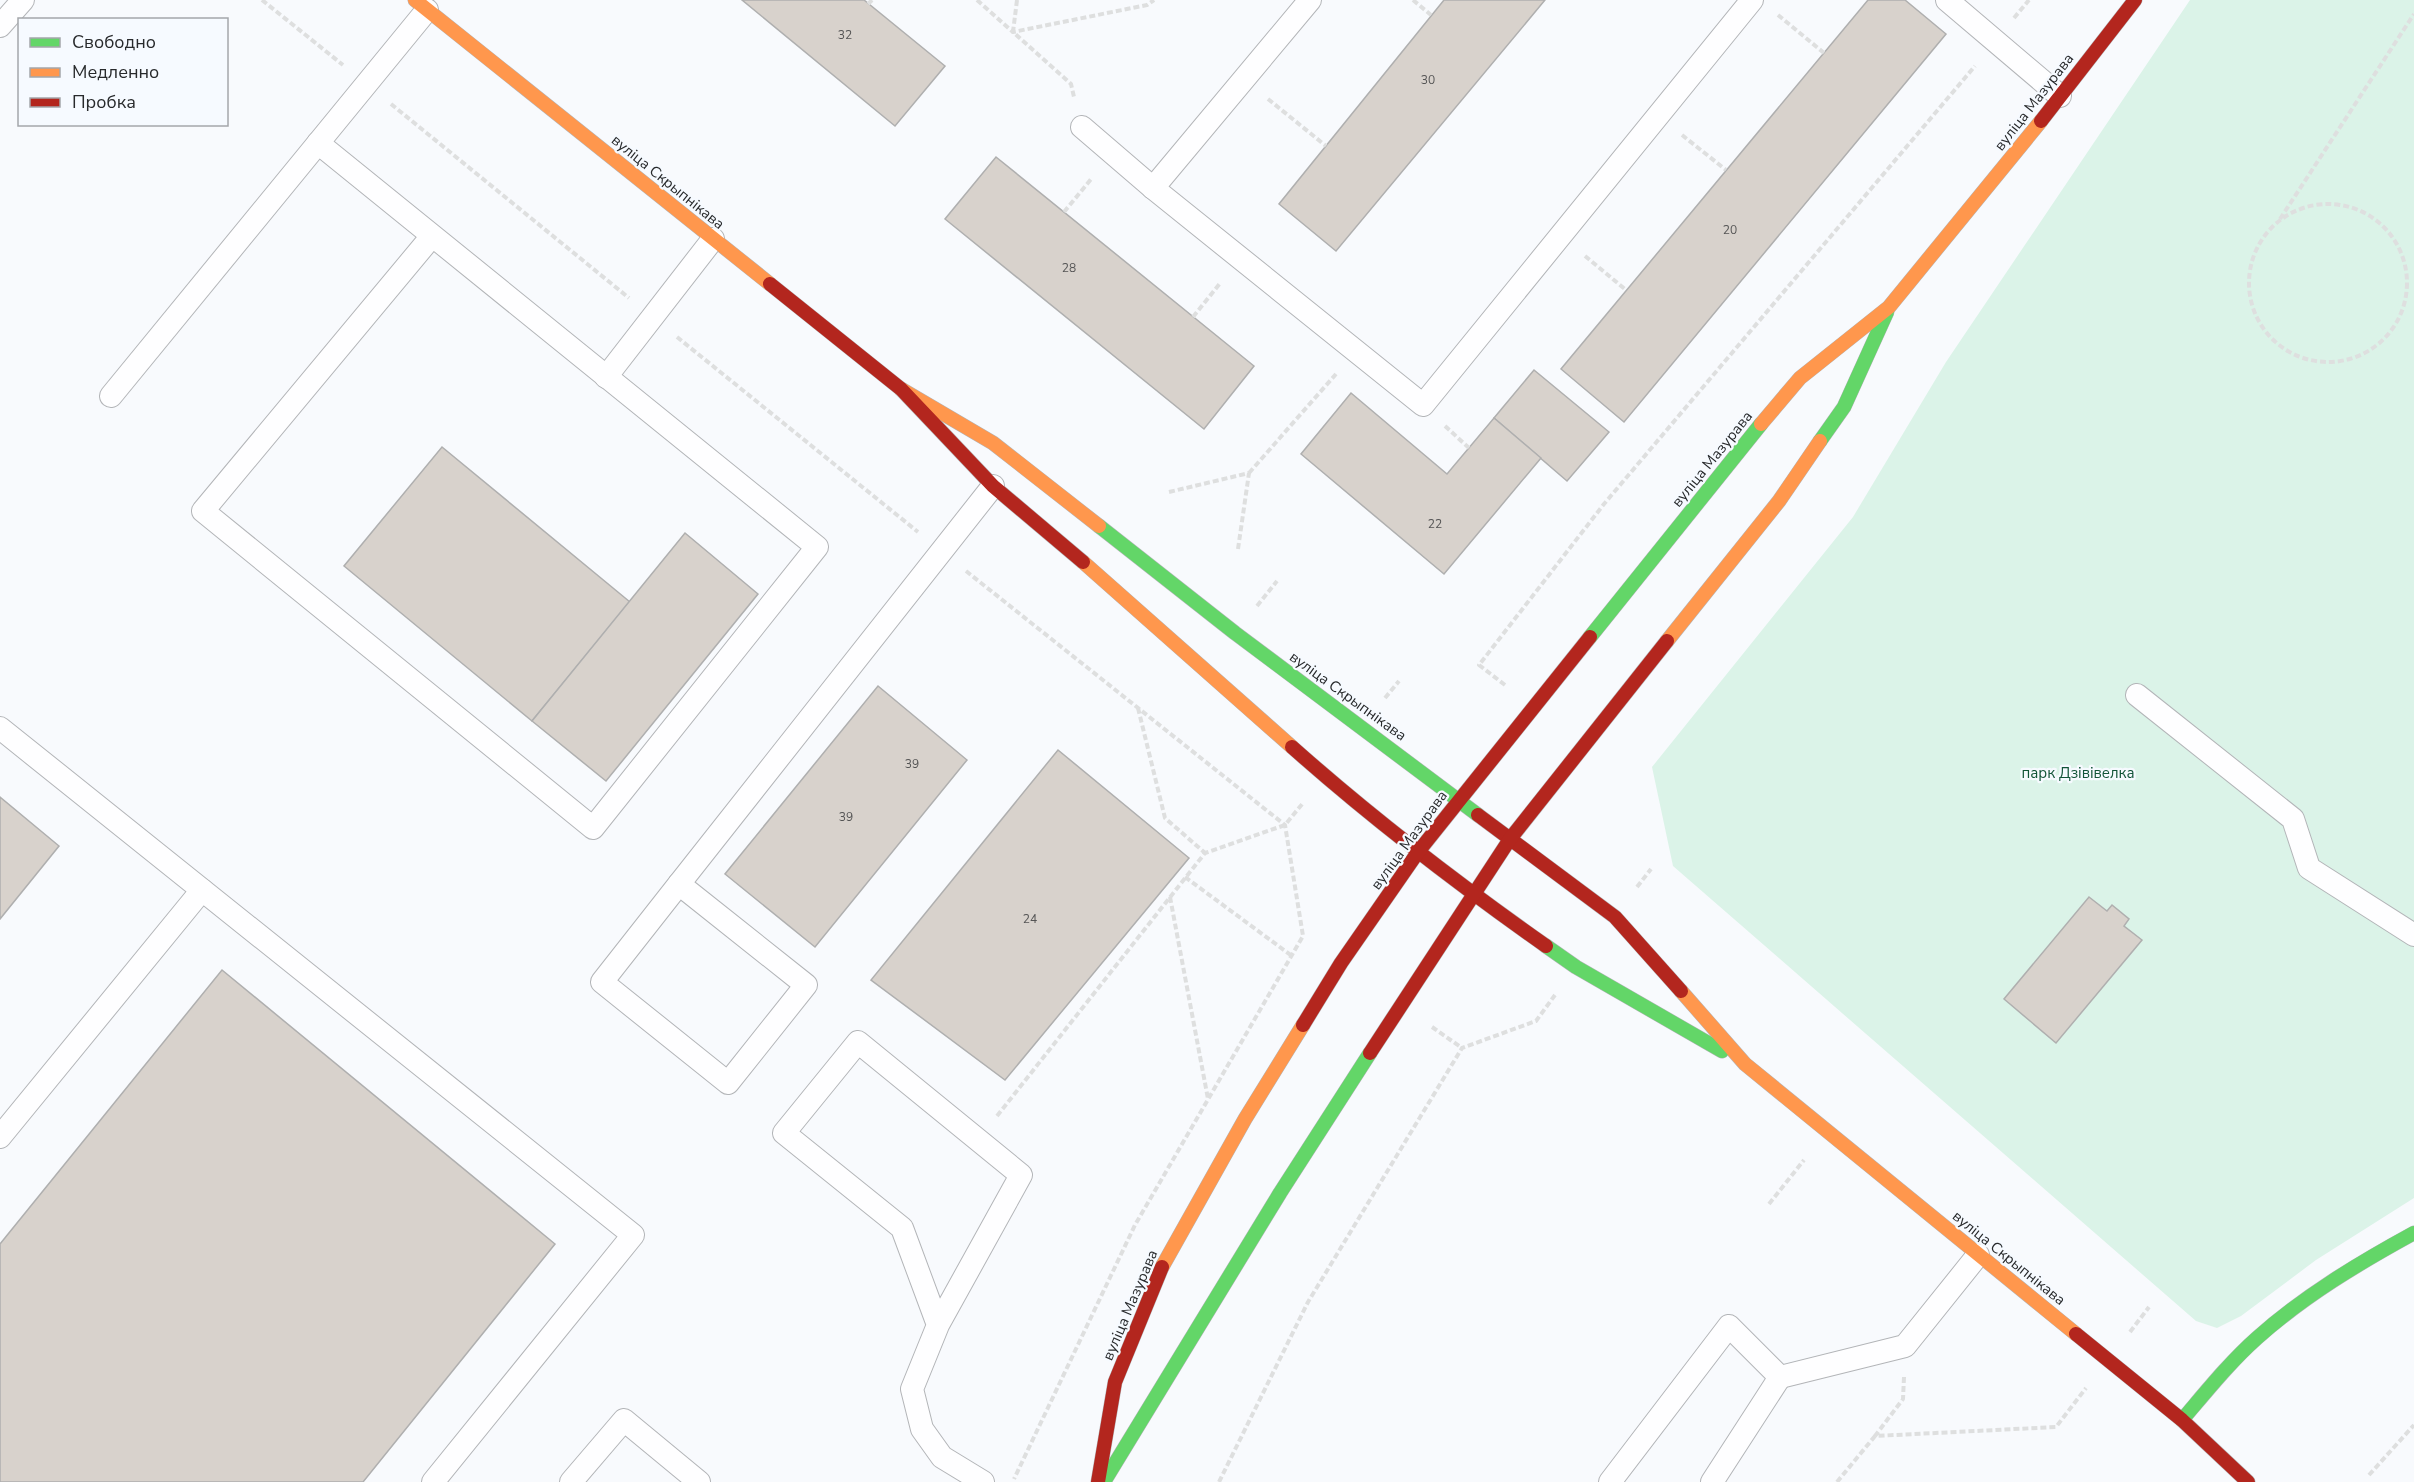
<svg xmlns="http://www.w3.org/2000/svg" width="2414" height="1482" viewBox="0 0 2414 1482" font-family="'Nunito Sans',sans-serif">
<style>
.green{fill:#dbf3e8}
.building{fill:#d8d2cc;stroke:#afafaf;stroke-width:1.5}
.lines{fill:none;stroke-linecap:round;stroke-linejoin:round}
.lane-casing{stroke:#b3b5b8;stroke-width:24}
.fast-casing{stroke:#b3b5b8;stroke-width:15}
.slow-casing{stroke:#b3b5b8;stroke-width:15}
.jam-casing{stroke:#b3b5b8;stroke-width:15}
.path{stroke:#dedfdf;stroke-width:4;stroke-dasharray:6 3;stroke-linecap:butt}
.lane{stroke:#fefeff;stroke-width:22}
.fast{stroke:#63d668;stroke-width:14}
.slow{stroke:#ff974d;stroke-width:14}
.jam{stroke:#b3261e;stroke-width:14}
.labels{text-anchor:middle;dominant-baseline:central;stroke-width:4.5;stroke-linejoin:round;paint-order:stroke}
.number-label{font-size:12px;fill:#545454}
.street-label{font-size:15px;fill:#282a2c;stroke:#f6faff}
.park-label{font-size:15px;fill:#125438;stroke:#f6faff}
</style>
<rect width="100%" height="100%" fill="#f8fafd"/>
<polygon class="green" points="2190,0 2414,0 2414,1198 2316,1260 2241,1316 2217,1328 2196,1321 1673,866 1652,767 1853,517 1946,362"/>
<g class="building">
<polygon points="742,0 864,0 945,66 895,126"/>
<polygon points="1444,0 1545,0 1336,251 1279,204"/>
<polygon points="1868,0 1905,0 1946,34 1624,422 1561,369"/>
<polygon points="996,157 1254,366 1204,429 945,219"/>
<polygon points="1534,370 1609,432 1567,481 1494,418"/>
<polygon points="1351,393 1447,474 1494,418 1541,458 1444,574 1301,454"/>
<polygon points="442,447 630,602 532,721 344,566"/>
<polygon points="685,533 758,594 606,781 532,721"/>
<polygon points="878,686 967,760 815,947 725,874"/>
<polygon points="1058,750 1189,858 1005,1080 871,980"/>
<polygon points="0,797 59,846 0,919"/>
<polygon points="2089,897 2107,911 2112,905 2129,919 2124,926 2142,940 2056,1043 2004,999"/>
<polygon points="222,970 555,1244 363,1482 0,1482 0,1244"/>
</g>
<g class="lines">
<defs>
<g id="lane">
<polyline points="1947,0 2060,96"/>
<polyline points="0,26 23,0"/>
<polyline points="1082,127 1153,188 1423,405 1752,0"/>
<polyline points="318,143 817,547 593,828 203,511 432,236"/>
<polyline points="1153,188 1310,0"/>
<polyline points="606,377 713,239"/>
<polyline points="111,396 427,10"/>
<polyline points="2137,695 2293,819 2309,868 2414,935"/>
<polyline points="0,728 633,1235 433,1482"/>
<polygon points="679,884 806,985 728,1083 602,982"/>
<polyline points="679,884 993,486"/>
<polyline points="0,1137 202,890"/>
<polyline points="938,1325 902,1228 784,1133 858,1042 1021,1175 938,1325 912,1389 922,1429 942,1457 983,1482"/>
<polyline points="1780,1377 1905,1346 1978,1255"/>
<polyline points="571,1482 624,1420 699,1482"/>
<polyline points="1610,1482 1729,1326 1780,1377 1712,1482"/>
</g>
<g id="fast">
<polyline points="1820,441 1844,407 1887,312"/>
<polyline points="1099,526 1235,633 1478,815"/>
<polyline points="1590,637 1761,424"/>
<polyline points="1546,946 1576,967 1722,1051"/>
<path d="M2182 1420C2206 1392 2229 1363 2257 1338 2304 1296 2359 1263 2414 1233"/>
<polyline points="1105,1480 1280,1193 1370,1053"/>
</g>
<g id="slow">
<polyline points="415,0 770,284"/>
<polyline points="901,389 993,443 1099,526"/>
<polyline points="1761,424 1800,378 1889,307 2041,121"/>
<polyline points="1083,562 1292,747"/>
<polyline points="1667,641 1779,501 1820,441"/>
<polyline points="1681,991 1745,1064 2076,1334"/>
<polyline points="1162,1267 1245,1119 1303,1025"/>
</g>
<g id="jam">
<polyline points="2041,121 2135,0"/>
<polyline points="770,284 901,389 993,486 1083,562"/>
<path d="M1292 747C1373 819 1458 884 1546 946"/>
<polyline points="1478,815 1615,917 1681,991"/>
<polyline points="1303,1025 1341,963 1418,852 1590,637"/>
<polyline points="1370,1053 1510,839 1667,641"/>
<polyline points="2076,1334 2182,1420 2248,1482"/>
<polyline points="1098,1482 1115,1382 1162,1267"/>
</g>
</defs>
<use href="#lane" class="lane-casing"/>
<use href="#fast" class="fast-casing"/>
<use href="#slow" class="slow-casing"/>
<use href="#jam" class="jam-casing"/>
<g class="path">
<polyline points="262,0 343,65"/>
<polyline points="977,0 1013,32 1147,5 1154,0"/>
<polyline points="1017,0 1013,32 1071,84 1074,97"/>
<polyline points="1413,0 1431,15"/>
<polyline points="868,4 872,0"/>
<polyline points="1778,15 1824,53"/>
<polyline points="2014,18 2029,0"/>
<polyline points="1268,99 1326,146"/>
<polyline points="391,104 629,298"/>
<polyline points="1682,135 1726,170"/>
<circle cx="2328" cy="283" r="79"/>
<polyline points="1064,212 1092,178"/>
<polyline points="2280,219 2414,14"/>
<polyline points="1585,256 1626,290"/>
<polyline points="1193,317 1221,282"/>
<polyline points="677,337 918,532"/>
<polyline points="1445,426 1469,448"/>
<polyline points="1249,473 1336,374"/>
<polyline points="1169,492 1249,473 1238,549"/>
<polyline points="966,571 1285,825 1303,936 1135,1225 1014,1479"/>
<polyline points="1257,606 1277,581"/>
<polyline points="1505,685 1479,665 1604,504 1975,66"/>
<polyline points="1385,698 1399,681"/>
<polyline points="1138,708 1165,818 1205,853"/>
<polyline points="1185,877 1292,956"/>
<polyline points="1637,887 1651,869"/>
<polyline points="1170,897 1208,1099"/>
<polyline points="1432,1027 1462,1048"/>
<polyline points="997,1116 1205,853 1285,825 1303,803"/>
<polyline points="1769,1204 1804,1160"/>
<polyline points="2130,1332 2149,1307"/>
<polyline points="1904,1377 1903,1399 1875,1436 2056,1427 2086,1388"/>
<polyline points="2369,1475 2414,1425"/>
<polyline points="1219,1482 1308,1302 1462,1048 1536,1021 1555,995"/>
<polyline points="1837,1482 1875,1436"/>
</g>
<use href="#lane" class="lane"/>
<use href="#fast" class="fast"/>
<use href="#slow" class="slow"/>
<use href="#jam" class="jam"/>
</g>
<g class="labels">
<g class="number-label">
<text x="845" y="35">32</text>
<text x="1428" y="80">30</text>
<text x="1730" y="230">20</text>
<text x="1069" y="268">28</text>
<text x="1435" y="524">22</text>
<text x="912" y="764">39</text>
<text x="846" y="817">39</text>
<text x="1030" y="919">24</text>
</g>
<g class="street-label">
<text transform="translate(2034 102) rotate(-52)">вуліца Мазурава</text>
<text transform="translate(668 182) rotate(39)">вуліца Скрыпнікава</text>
<text transform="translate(1712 459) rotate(-51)">вуліца Мазурава</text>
<text transform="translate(1348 696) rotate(36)">вуліца Скрыпнікава</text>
<text transform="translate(1409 840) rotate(-54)">вуліца Мазурава</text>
<text transform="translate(2009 1258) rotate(39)">вуліца Скрыпнікава</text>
<text transform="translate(1130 1305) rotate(-67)">вуліца Мазурава</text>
</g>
<g class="park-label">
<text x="2078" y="773">парк Дзівівелка</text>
</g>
</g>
<rect x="18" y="18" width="210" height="108" fill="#f6faff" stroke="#a4a7ab" stroke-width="1.5"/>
<rect x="30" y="38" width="30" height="9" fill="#63d668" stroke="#a4a7ab" stroke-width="1.5"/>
<text x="72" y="48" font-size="18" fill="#282a2c">Свободно</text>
<rect x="30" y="68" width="30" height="9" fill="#ff974d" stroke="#a4a7ab" stroke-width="1.5"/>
<text x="72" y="78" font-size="18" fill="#282a2c">Медленно</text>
<rect x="30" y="98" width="30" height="9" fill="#b3261e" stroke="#a4a7ab" stroke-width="1.5"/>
<text x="72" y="108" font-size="18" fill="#282a2c">Пробка</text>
</svg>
